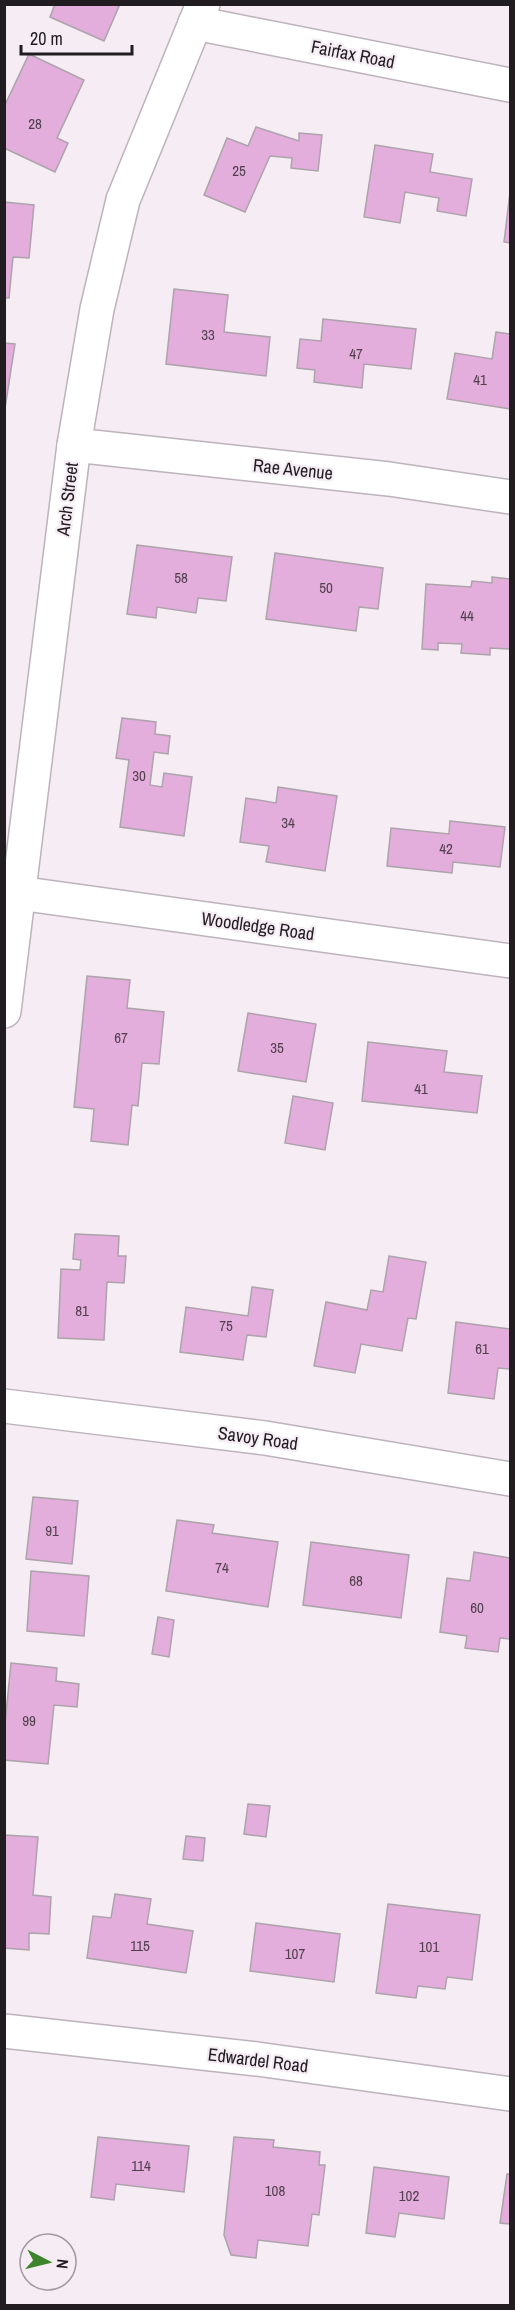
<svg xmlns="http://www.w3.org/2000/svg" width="515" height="2310" viewBox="0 0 515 2310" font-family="'Archivo Narrow',sans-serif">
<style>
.building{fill:#e3addc;stroke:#aca3ab;stroke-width:1.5}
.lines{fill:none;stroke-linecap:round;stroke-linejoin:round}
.minor-casing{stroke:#bcb3bb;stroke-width:36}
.minor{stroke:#fff;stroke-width:33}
.labels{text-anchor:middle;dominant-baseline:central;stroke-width:4.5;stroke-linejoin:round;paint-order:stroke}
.number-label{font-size:15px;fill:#51404e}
.street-label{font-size:18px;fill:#201c1f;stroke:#f6ecf4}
</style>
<rect width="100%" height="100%" fill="#f6ecf4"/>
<g class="building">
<polygon points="55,4 120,4 104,41 50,17"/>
<polygon points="29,54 84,80 57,138 68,143 55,172 4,148 4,107"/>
<polygon points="256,127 299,141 299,133 322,135 318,171 291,168 292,158 270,156 245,212 204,195 227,138 248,146"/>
<polygon points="375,145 433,154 430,172 472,179 466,216 437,211 439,198 405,192 400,223 364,217"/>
<polygon points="510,192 510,243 504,242"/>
<polygon points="4,202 34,205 29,258 13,257 9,298 4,298"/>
<polygon points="174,289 228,295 224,332 270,337 266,376 166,364"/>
<polygon points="323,319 416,329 411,369 364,364 362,388 314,382 315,370 297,368 300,339 321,341"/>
<polygon points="496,332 510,334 510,409 447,399 455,353 492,359"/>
<polygon points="4,343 15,344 4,415"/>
<polygon points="137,545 232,557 226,601 198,598 196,613 157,607 156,618 127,614"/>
<polygon points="275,553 383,568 378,609 359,607 356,631 266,619"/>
<polygon points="492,577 510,579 510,649 490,648 490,655 461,653 462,644 438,643 438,650 422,649 426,584 471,587 472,581 492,583"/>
<polygon points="122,718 156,722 155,734 170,736 168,754 154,752 150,785 162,787 164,773 192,777 184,836 120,827 129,760 116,758"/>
<polygon points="278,787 337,796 325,871 266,862 269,846 240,842 246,798 276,803"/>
<polygon points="450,821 505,827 500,867 453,862 452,873 387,866 391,828 449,834"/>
<polygon points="87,976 130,980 127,1008 164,1012 159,1064 142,1063 138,1106 132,1105 128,1145 91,1141 94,1109 74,1107"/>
<polygon points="248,1013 316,1024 306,1082 238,1071"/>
<polygon points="368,1042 447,1051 444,1072 482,1076 477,1113 362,1101"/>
<polygon points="293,1096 333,1103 325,1150 285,1143"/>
<polygon points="75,1234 119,1236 118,1256 126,1256 124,1283 107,1282 104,1340 58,1338 61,1269 80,1270 81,1260 73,1259"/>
<polygon points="389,1256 426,1262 416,1319 408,1318 402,1351 361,1344 355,1373 314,1366 326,1302 367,1310 371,1290 383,1292"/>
<polygon points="252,1287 273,1290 266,1337 247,1335 243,1360 180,1352 186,1307 248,1316"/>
<polygon points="456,1322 510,1329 510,1369 498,1368 494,1399 448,1393"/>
<polygon points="33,1497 78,1501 72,1564 26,1559"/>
<polygon points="177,1520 214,1525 212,1533 278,1542 268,1607 166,1591"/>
<polygon points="311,1542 409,1555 401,1618 303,1605"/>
<polygon points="474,1552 510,1558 510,1639 500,1638 498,1652 465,1648 467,1636 440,1632 447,1578 470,1581"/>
<polygon points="31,1571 89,1576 84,1636 27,1631"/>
<polygon points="158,1617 174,1620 169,1657 152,1654"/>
<polygon points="11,1663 57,1668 56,1681 79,1684 77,1707 54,1705 48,1764 4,1760 4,1734"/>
<polygon points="248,1804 270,1806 266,1837 244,1834"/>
<polygon points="4,1835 38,1837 33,1895 51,1897 49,1934 29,1933 29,1950 4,1948"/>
<polygon points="186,1836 205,1838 203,1861 183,1859"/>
<polygon points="115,1894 151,1899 147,1924 193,1931 186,1973 87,1958 93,1916 111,1918"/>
<polygon points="388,1904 480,1915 472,1980 447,1977 445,1989 418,1986 416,1998 376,1993"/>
<polygon points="256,1923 340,1934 334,1982 250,1971"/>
<polygon points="98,2137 189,2146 184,2192 116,2184 114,2200 91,2197"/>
<polygon points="234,2137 274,2140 273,2147 320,2152 319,2165 325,2165 319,2215 312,2214 308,2246 258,2240 256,2258 231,2255 224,2235"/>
<polygon points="374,2167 449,2177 444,2219 399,2213 395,2237 366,2233"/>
<polygon points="507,2174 510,2174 510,2224 500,2223"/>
</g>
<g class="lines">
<defs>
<g id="minor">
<polyline points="195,23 510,85"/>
<polyline points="74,445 389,479 510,497"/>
<polyline points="4,891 510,961"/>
<polyline points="4,1011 74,445 97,309 123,200 203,4"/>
<polyline points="4,1406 265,1438 510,1479"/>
<polyline points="4,2031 257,2059 510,2094"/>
</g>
</defs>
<use href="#minor" class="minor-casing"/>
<use href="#minor" class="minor"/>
</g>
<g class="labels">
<g class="number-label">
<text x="35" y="123">28</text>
<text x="239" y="170">25</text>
<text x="208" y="334">33</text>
<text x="356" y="353">47</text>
<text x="480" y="379">41</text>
<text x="181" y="577">58</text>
<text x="326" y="587">50</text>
<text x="467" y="615">44</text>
<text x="139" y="775">30</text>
<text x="288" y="822">34</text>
<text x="446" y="848">42</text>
<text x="121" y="1037">67</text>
<text x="277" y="1047">35</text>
<text x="421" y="1088">41</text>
<text x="82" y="1310">81</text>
<text x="226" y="1325">75</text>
<text x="482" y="1348">61</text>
<text x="52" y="1530">91</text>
<text x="222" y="1567">74</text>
<text x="356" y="1580">68</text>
<text x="477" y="1607">60</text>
<text x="29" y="1720">99</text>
<text x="140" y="1945">115</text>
<text x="429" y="1946">101</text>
<text x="295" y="1953">107</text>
<text x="141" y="2165">114</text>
<text x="275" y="2190">108</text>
<text x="409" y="2195">102</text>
</g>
<g class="street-label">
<text transform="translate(353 54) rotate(11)">Fairfax Road</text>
<text transform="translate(293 469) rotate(6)">Rae Avenue</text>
<text transform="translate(67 499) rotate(-83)">Arch Street</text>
<text transform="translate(258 926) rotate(8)">Woodledge Road</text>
<text transform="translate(258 1438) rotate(8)">Savoy Road</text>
<text transform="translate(258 2060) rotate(7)">Edwardel Road</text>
</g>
</g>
<rect width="515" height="2310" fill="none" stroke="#201c1f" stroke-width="12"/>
<g transform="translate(48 2262) rotate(97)"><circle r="28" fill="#f6ecf4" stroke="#a0999f" stroke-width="1.5"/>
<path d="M0-4.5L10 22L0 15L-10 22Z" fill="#3d852b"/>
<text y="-9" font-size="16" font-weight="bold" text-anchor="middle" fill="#201c1f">N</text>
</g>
<path d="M21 45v9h111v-9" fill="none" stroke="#201c1f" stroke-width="3"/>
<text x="30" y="45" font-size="18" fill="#201c1f" stroke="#f6ecf4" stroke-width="4.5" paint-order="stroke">20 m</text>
</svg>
